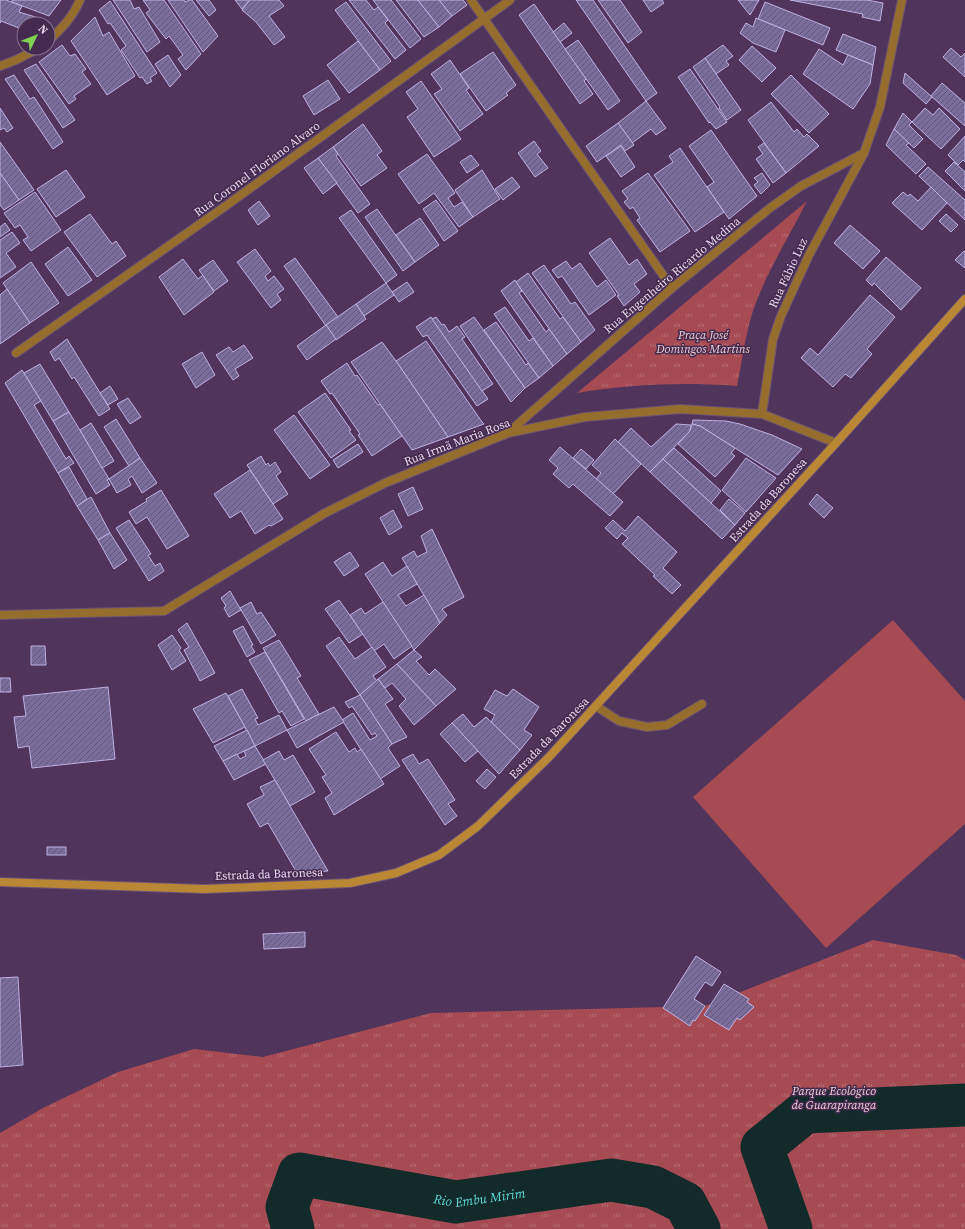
<svg xmlns="http://www.w3.org/2000/svg" width="965" height="1229" viewBox="0 0 965 1229" font-family="'Source Serif 4',serif">
<style>
.park{fill:url(#park-tufts)}
.garden{fill:#a64b53}
.lines{fill:none;stroke-linecap:round;stroke-linejoin:round}
.river{stroke:#122a2a;stroke-width:43}
.building{fill:url(#building-hatch);stroke:#beb1e4}
.lane-casing{stroke:#6b5276;stroke-width:10}
.street-casing{stroke:#6b5276;stroke-width:10}
.secondary-casing{stroke:#6b5276;stroke-width:10}
.lane{stroke:#956d2d;stroke-width:8}
.street{stroke:#956d2d;stroke-width:8}
.secondary{stroke:#ba8735;stroke-width:8}
.labels{text-anchor:middle;dominant-baseline:central;stroke-width:3;stroke-linejoin:round;paint-order:stroke}
.street-label{font-size:12px;fill:#e8d8ef;stroke:#452a4f}
.park-label{font-size:12px;font-style:italic;fill:#efcecf;stroke:#452a4f}
.water-label{font-size:13px;font-style:italic;fill:#5fdadb;stroke:#452a4f}
</style>
<defs>
<pattern id="park-tufts" width="24" height="20" patternUnits="userSpaceOnUse"><rect width="24" height="20" fill="#a64b53"/><path d="M3 7l-1-3M5 7V3M7 7l1-3M15 17l-1-3M17 17v-4M19 17l1-3" fill="none" stroke="#b66d74"/></pattern>
<pattern id="building-hatch" width="6" height="6" patternUnits="userSpaceOnUse"><rect width="6" height="6" fill="#7a6d9c"/><path d="M-1 1l2-2M0 6l6-6M5 7l2-2" fill="none" stroke="#635976"/></pattern>
</defs>
<rect width="100%" height="100%" fill="#50345b"/>
<g class="park">
<path d="M807 201C788 239 765 274 752 314 745 337 742 362 737 386 682 382 631 384 577 393Z"/>
<polygon points="873,940 956,955 965,960 965,1229 0,1229 0,1133 43,1108 118,1072 194,1049 263,1057 431,1013 705,1006"/>
</g>
<polygon class="garden" points="893,620 965,701 965,824 826,948 693,797"/>
<g class="lines">
<g class="river">
<path id="s1" d="M293 1229 287 1207 299 1174 456 1202 611 1180 653 1187 685 1203 699 1229"/>
<polyline points="791,1229 762,1147 805,1112 965,1105"/>
</g>
</g>
<g class="building">
<polygon points="0,0 6,0 22,6 19,12 42,19 35,24 24,24 24,30 1,21 0,23"/>
<polygon points="12,0 61,0 49,16 12,2"/>
<polygon points="113,0 130,0 134,9 139,7 160,42 147,52"/>
<polygon points="143,0 164,0 201,54 186,70 178,59 183,55 169,36 166,39 146,13 150,10"/>
<polygon points="168,0 184,0 185,2 189,0 192,0 218,36 203,52"/>
<polygon points="196,0 209,0 216,10 209,16"/>
<polygon points="235,0 250,0 242,9"/>
<polygon points="250,0 279,0 284,6 269,16 285,37 274,45 256,22 242,10"/>
<polygon points="349,0 366,0 374,10 378,7 388,20 385,23 406,50 395,59"/>
<polygon points="373,0 391,0 421,39 410,48"/>
<polygon points="396,0 418,0 439,27 424,37"/>
<polygon points="418,0 439,0 452,16 439,27"/>
<polygon points="439,0 463,0 467,5 452,16"/>
<polygon points="576,0 593,0 657,93 646,101"/>
<polygon points="598,0 620,0 642,32 628,43"/>
<polygon points="643,0 662,0 664,3 651,12"/>
<polygon points="738,0 759,0 750,15"/>
<polygon points="790,0 867,0 883,3 880,21 862,17 863,14"/>
<polygon points="110,1 157,73 150,78 152,81 147,84 142,77 140,78 121,50 126,46 110,23 108,24 99,10"/>
<polygon points="346,2 391,61 380,70 335,10"/>
<polygon points="765,2 830,28 823,45 758,19"/>
<polygon points="534,4 586,79 584,81 593,94 580,104 519,15"/>
<polygon points="95,17 103,36 109,32 135,76 107,95 71,41"/>
<polygon points="756,18 785,30 776,52 753,43 740,33 746,23 753,27"/>
<polygon points="564,23 572,33 560,42 553,32"/>
<polygon points="843,34 876,47 873,65 836,50"/>
<polygon points="578,40 620,101 608,110 565,49"/>
<polygon points="358,41 380,70 349,93 327,65"/>
<polygon points="62,45 70,56 75,54 86,69 82,72 91,84 74,96 76,99 69,104 39,62"/>
<polygon points="723,45 733,56 726,61 729,65 716,74 705,58"/>
<polygon points="752,46 776,68 762,82 739,60"/>
<polygon points="951,48 961,57 965,53 965,77 943,57"/>
<polygon points="819,49 843,65 848,55 873,65 870,84 853,109 803,74"/>
<polygon points="493,52 516,85 506,93 508,95 486,111 460,74"/>
<polygon points="168,55 181,75 170,87 155,64"/>
<polygon points="705,58 741,110 727,120 719,108 720,107 693,67"/>
<polygon points="450,60 469,88 466,90 483,114 460,131 434,94 442,89 431,74"/>
<polygon points="36,64 75,120 63,128 24,70"/>
<polygon points="690,69 727,122 716,129 710,122 709,123 678,77"/>
<polygon points="905,73 932,97 926,104 903,83"/>
<polygon points="14,75 30,99 34,97 63,142 53,149 5,79"/>
<polygon points="791,75 829,114 809,133 771,94"/>
<polygon points="328,80 340,99 314,115 303,96"/>
<polygon points="421,81 461,139 434,157 407,117 418,109 406,92"/>
<polygon points="942,83 965,103 965,126 931,96"/>
<polygon points="646,101 666,128 656,135 651,129 632,143 618,123"/>
<polygon points="771,102 794,132 797,129 804,137 807,134 819,146 786,173 748,120"/>
<polygon points="0,108 13,128 7,132 4,128 0,130"/>
<polygon points="925,108 933,115 939,108 960,129 941,149 912,122"/>
<polygon points="903,113 912,122 909,125 923,139 914,148 894,129"/>
<polygon points="618,123 634,145 625,151 621,145 597,162 586,146"/>
<polygon points="363,124 382,151 377,155 387,168 361,186 333,147"/>
<polygon points="894,129 909,143 906,145 926,164 916,174 886,145"/>
<polygon points="711,130 757,196 729,219 707,187 714,182 689,146"/>
<polygon points="965,136 965,162 963,160 958,165 948,155"/>
<polygon points="534,141 541,151 537,154 548,168 535,177 518,153"/>
<polygon points="0,142 34,190 19,200 0,173"/>
<polygon points="764,143 786,173 773,183 756,159 763,154 758,147"/>
<polygon points="621,146 635,167 621,177 606,156"/>
<polygon points="333,147 338,154 336,156 370,204 358,213 318,158"/>
<polygon points="680,148 724,212 695,232 654,175 673,162 669,156"/>
<polygon points="427,154 455,193 448,198 454,207 462,202 473,217 459,227 434,193 419,204 398,174"/>
<polygon points="471,155 479,165 467,173 460,162"/>
<polygon points="318,158 337,183 323,194 304,168"/>
<polygon points="954,162 965,172 965,191 945,171"/>
<polygon points="928,167 965,200 965,220 919,176"/>
<polygon points="66,170 85,197 56,217 37,189"/>
<polygon points="482,170 500,199 473,217 455,190"/>
<polygon points="0,173 19,200 4,210 0,205"/>
<polygon points="648,173 690,231 660,252 637,220 640,218 633,207 630,209 624,202 628,199 622,191"/>
<polygon points="762,173 770,185 761,194 754,185 758,182 754,178"/>
<polygon points="512,177 520,187 503,200 495,189"/>
<polygon points="931,187 947,203 922,230 892,203 903,192 908,196 910,194 918,201"/>
<polygon points="35,192 61,230 31,251 23,240 28,237 20,225 15,228 4,213"/>
<polygon points="436,200 458,231 444,241 423,209"/>
<polygon points="259,201 270,216 258,225 248,210"/>
<polygon points="377,209 415,262 403,271 365,217"/>
<polygon points="351,210 397,275 386,283 339,218"/>
<polygon points="90,214 112,244 116,241 126,256 97,277 64,232"/>
<polygon points="946,214 958,225 951,232 939,221"/>
<polygon points="420,218 439,245 415,262 396,235"/>
<polygon points="5,223 10,230 0,237 0,227"/>
<polygon points="850,225 880,251 863,269 834,243"/>
<polygon points="12,232 20,243 6,253 16,267 0,278 0,240"/>
<polygon points="610,238 629,265 637,259 647,274 634,284 640,292 624,306 617,296 619,295 589,253"/>
<polygon points="68,247 92,280 68,296 45,264"/>
<polygon points="255,249 271,271 265,276 268,281 274,276 284,289 277,294 281,300 271,308 237,262"/>
<polygon points="964,251 965,252 965,268 955,260"/>
<polygon points="886,257 921,288 901,310 874,283 872,286 866,280"/>
<polygon points="295,258 338,317 326,326 284,266"/>
<polygon points="183,259 198,279 203,275 214,292 184,315 159,277"/>
<polygon points="213,260 228,281 214,291 199,270"/>
<polygon points="566,261 572,269 580,263 597,287 606,280 616,295 589,315 562,276 558,278 552,270"/>
<polygon points="31,262 59,303 30,323 3,283"/>
<polygon points="544,265 571,304 575,302 595,330 581,342 532,273"/>
<polygon points="528,273 560,319 563,317 581,342 567,354 516,282"/>
<polygon points="515,280 522,291 519,293 546,332 549,329 567,354 553,366 501,291"/>
<polygon points="407,282 414,292 399,302 392,292"/>
<polygon points="386,283 394,295 364,316 356,304"/>
<polygon points="7,289 30,323 0,344 0,295"/>
<polygon points="870,295 895,317 867,349 872,354 851,378 845,374 833,387 801,358 810,348 818,355"/>
<polygon points="356,304 366,319 336,340 326,325"/>
<polygon points="505,307 529,341 533,338 553,366 539,378 494,314"/>
<polygon points="431,317 488,399 477,406 427,335 423,337 416,327"/>
<polygon points="436,317 442,325 444,324 449,332 457,326 465,337 462,339 493,384 482,391 432,319"/>
<polygon points="474,317 525,388 511,402 460,326"/>
<polygon points="496,322 526,365 528,363 539,378 525,388 484,330"/>
<polygon points="326,325 336,339 307,360 297,346"/>
<polygon points="67,339 110,409 99,416 74,377 72,379 59,358 55,361 50,352"/>
<polygon points="426,341 482,422 484,424 448,437 396,361"/>
<polygon points="382,342 396,361 448,437 412,450 380,404 351,362"/>
<polygon points="244,345 253,358 235,369 239,376 233,380 216,355 229,347 233,352"/>
<polygon points="202,352 215,375 196,388 182,364"/>
<polygon points="347,363 355,376 357,375 378,405 380,404 402,436 372,456 358,435 360,434 332,393 330,394 321,381"/>
<polygon points="40,364 69,412 53,421 24,373"/>
<polygon points="22,370 41,401 34,405 66,459 69,456 74,463 58,473 5,383"/>
<polygon points="110,386 118,399 108,405 100,393"/>
<polygon points="325,393 351,430 349,431 356,440 331,458 298,412"/>
<polygon points="128,398 141,417 130,424 117,404"/>
<polygon points="69,412 109,479 107,480 110,485 96,494 53,421"/>
<polygon points="294,415 330,465 310,479 274,430"/>
<polygon points="116,419 140,458 129,466 104,427"/>
<polygon points="693,420 726,421 740,424 772,435 802,449 778,475 700,426 692,424"/>
<polygon points="91,423 114,461 102,468 80,430"/>
<polygon points="676,424 691,425 690,431 650,472 618,442 631,428 651,447"/>
<polygon points="692,424 700,426 735,448 731,453 735,456 715,477 678,444 690,431"/>
<polygon points="615,439 641,464 613,494 596,479 601,473 592,465"/>
<polygon points="358,444 363,452 338,468 333,460"/>
<polygon points="560,447 623,502 610,516 573,484 569,488 553,474 558,468 549,460"/>
<polygon points="674,448 721,491 711,503 663,459"/>
<polygon points="581,449 594,460 586,469 573,458"/>
<polygon points="261,456 266,465 268,463 270,466 275,462 281,472 276,476 288,494 273,504 247,465"/>
<polygon points="140,458 157,483 142,493 132,476 128,479 131,485 117,493 109,479"/>
<polygon points="746,458 776,478 746,512 722,490"/>
<polygon points="663,459 735,525 722,539 650,472"/>
<polygon points="69,467 87,499 77,506 58,473"/>
<polygon points="250,470 283,519 271,526 269,525 255,534 241,511 230,518 214,494"/>
<polygon points="413,487 423,509 408,516 398,494"/>
<polygon points="161,490 189,536 167,549 147,517 136,524 129,512 147,501 146,499"/>
<polygon points="817,494 833,508 824,518 809,504"/>
<polygon points="91,497 110,533 98,540 77,506"/>
<polygon points="729,499 745,513 735,525 720,510"/>
<polygon points="393,510 402,527 389,535 380,518"/>
<polygon points="638,516 677,552 663,568 681,585 672,594 653,576 655,575 622,544 628,538 622,533 617,539 605,528 613,520 625,531"/>
<polygon points="129,520 151,554 148,555 155,566 160,563 164,571 149,581 116,528"/>
<polygon points="432,529 464,597 442,609 447,615 440,623 402,558 414,551 417,557 427,552 421,536"/>
<polygon points="110,533 127,560 114,569 98,540"/>
<polygon points="350,552 359,566 344,576 334,562"/>
<polygon points="383,562 392,576 407,566 417,584 398,595 406,606 424,595 440,623 414,650 365,574"/>
<polygon points="230,591 241,610 229,617 224,608 226,606 221,598"/>
<polygon points="339,600 363,634 349,643 325,609"/>
<polygon points="251,602 257,614 261,612 276,635 261,644 240,608"/>
<polygon points="383,602 412,646 394,659 384,644 374,651 350,615 361,608 365,614"/>
<polygon points="187,623 215,673 200,681 184,650 189,647 178,630"/>
<polygon points="243,626 253,645 251,646 255,652 247,657 233,631"/>
<polygon points="172,635 181,648 179,650 186,661 172,670 158,645"/>
<polygon points="339,637 355,659 372,647 386,667 373,676 377,681 360,695 326,646"/>
<polygon points="279,640 301,676 297,678 319,714 306,721 263,648"/>
<polygon points="31,646 45,646 46,665 31,665"/>
<polygon points="414,650 422,657 416,661 429,675 435,669 456,689 436,706 397,664"/>
<polygon points="265,652 304,719 291,726 282,711 279,713 249,660"/>
<polygon points="397,664 436,706 414,725 399,706 406,699 392,683 385,688 378,679"/>
<polygon points="0,678 10,678 11,692 0,692"/>
<polygon points="378,679 393,699 385,704 407,737 392,744 360,695"/>
<polygon points="108,687 115,759 32,768 29,746 18,748 14,717 26,716 23,696"/>
<polygon points="242,689 258,718 255,719 258,725 279,715 287,730 255,746 228,696"/>
<polygon points="513,689 539,707 524,730 532,735 520,750 491,722 495,715 484,709 495,690 507,696"/>
<polygon points="226,693 245,727 213,743 193,709"/>
<polygon points="360,695 392,744 388,748 400,766 380,779 342,720 353,713 370,740 377,736 375,733 372,735 352,706 349,708 345,702"/>
<polygon points="334,707 344,722 297,748 287,730"/>
<polygon points="463,714 474,727 486,717 520,750 499,774 452,723"/>
<polygon points="452,723 478,751 465,762 440,734"/>
<polygon points="247,730 255,746 223,761 214,746"/>
<polygon points="336,732 349,752 355,748 357,752 361,749 384,784 334,815 325,798 332,793 322,777 326,775 309,749"/>
<polygon points="255,746 266,764 234,780 223,761 237,754 240,759 246,756 244,751"/>
<polygon points="279,751 284,760 293,755 315,792 290,806 263,760"/>
<polygon points="413,754 419,764 428,759 455,800 448,804 457,816 445,825 402,760"/>
<polygon points="487,769 496,777 485,789 476,781"/>
<polygon points="275,780 290,806 328,871 297,873 268,823 260,827 247,804 264,795 260,787"/>
<rect x="47" y="847" width="19" height="8"/>
<polygon points="305,932 305,947 264,949 263,934"/>
<polygon points="696,956 721,972 712,986 705,982 694,999 705,1006 695,1021 693,1020 690,1026 663,1008"/>
<polygon points="18,977 23,1065 0,1067 0,978"/>
<polygon points="724,984 749,999 747,1002 754,1007 740,1020 737,1018 729,1030 704,1015"/>
</g>
<g class="lines">
<defs>
<g id="lane">
<polyline points="471,0 672,288"/>
<polyline points="596,706 619,721 647,727 667,725 702,704"/>
</g>
<g id="street">
<path d="M48 41C62 29 73 17 80 0"/>
<polyline points="0,66 16,60 39,48"/>
<polyline points="16,353 227,205 510,0"/>
<polyline points="762,414 773,339 781,316 809,255 864,153 880,107 902,0"/>
<polyline points="509,432 672,288 770,208 801,186 864,153"/>
<polyline points="0,615 164,611 325,513 385,483 508,433 585,417 680,409 762,414 836,443"/>
</g>
<polyline id="secondary" points="0,882 205,889 350,883 396,873 439,855 478,826 549,757 836,443 965,299"/>
</defs>
<use href="#lane" class="lane-casing"/>
<use href="#street" class="street-casing"/>
<use href="#secondary" class="secondary-casing"/>
<use href="#lane" class="lane"/>
<use href="#street" class="street"/>
<use href="#secondary" class="secondary"/>
</g>
<g class="labels">
<g class="street-label">
<text transform="translate(257 169) rotate(-36)">Rua Coronel Floriano Alvaro</text>
<text transform="translate(788 273) rotate(-65)">Rua Fábio Luz</text>
<text transform="translate(672 275) rotate(-40)">Rua Engenheiro Ricardo Medina</text>
<text transform="translate(457 442) rotate(-21)">Rua Irmã Maria Rosa</text>
<text transform="translate(768 500) rotate(-48)">Estrada da Baronesa</text>
<text transform="translate(549 738) rotate(-46)">Estrada da Baronesa</text>
<text transform="translate(269 874) rotate(-2)">Estrada da Baronesa</text>
</g>
<g class="park-label">
<text x="703" y="335">Praça José<tspan x="703" dy="14">Domingos Martins</tspan></text>
<text x="834" y="1091">Parque Ecológico<tspan x="834" dy="14">de Guarapiranga</tspan></text>
</g>
<g class="water-label">
<text stroke="none"><textPath href="#s1" startOffset="241">Rio Embu Mirim</textPath></text>
</g>
</g>
<g transform="translate(36 36) rotate(47)"><circle r="19" fill="#452a4f" stroke="#86708f"/>
<path d="M0-3L7 15L0 10L-7 15Z" fill="#7ed153"/>
<text y="-6" font-size="11" font-weight="bold" text-anchor="middle" fill="#e8d8ef">N</text>
</g>
</svg>
